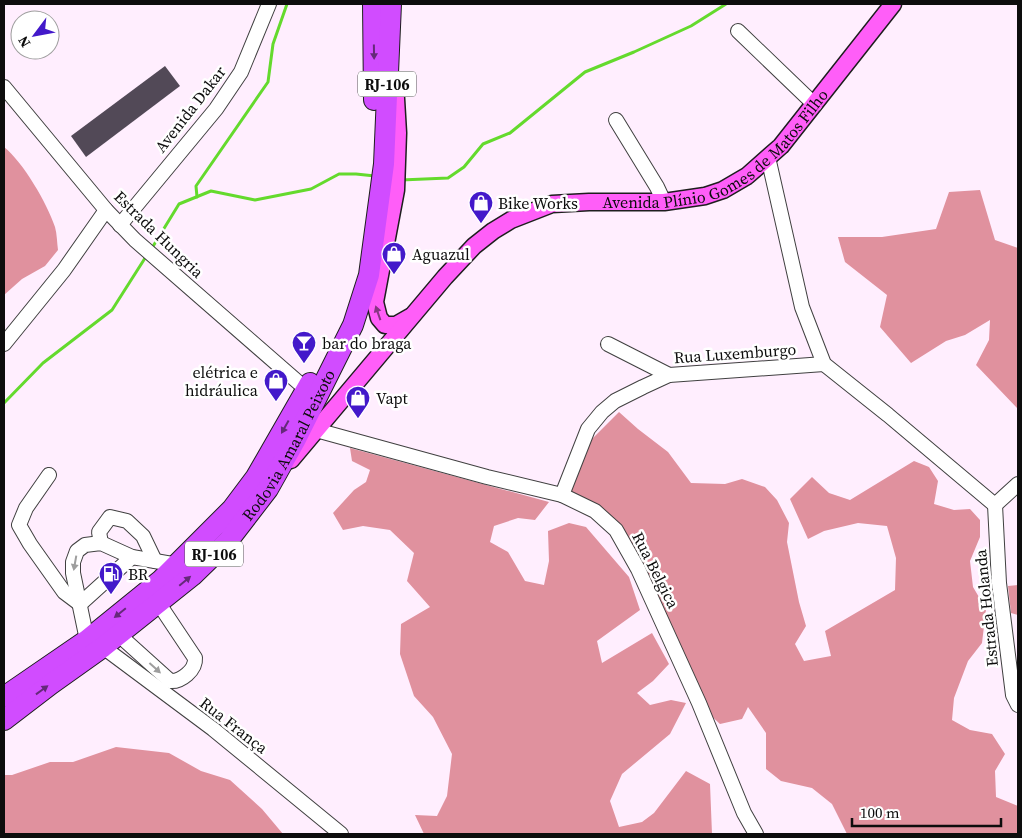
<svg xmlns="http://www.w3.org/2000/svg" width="1022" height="838" viewBox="0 0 1022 838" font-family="'Source Serif 4',serif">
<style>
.forest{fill:#e0919e}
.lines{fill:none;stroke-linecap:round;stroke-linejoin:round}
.stream{stroke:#64da2d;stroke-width:3}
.building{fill:#524957}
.minor-casing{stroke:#404040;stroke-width:16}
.major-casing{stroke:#1e1e1e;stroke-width:19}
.highway-casing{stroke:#1e1e1e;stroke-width:22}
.minor{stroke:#fff;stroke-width:14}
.major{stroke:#ff5ef8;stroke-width:16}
.highway{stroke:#d14cff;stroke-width:20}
.oneway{fill:#65297a}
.oneway2{fill:#863682}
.oneway3{fill:#9e9e9e}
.labels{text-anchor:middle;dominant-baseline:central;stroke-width:5;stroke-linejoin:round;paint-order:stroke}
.shield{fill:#fff;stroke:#565656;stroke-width:1}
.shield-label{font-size:15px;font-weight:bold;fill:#0d0d0d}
.street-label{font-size:16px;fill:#0d0d0d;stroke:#fff}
.poi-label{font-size:16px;fill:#0d0d0d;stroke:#fff;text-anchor:start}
</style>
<rect width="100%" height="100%" fill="#ffeefe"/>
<g class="forest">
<path d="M4 147C23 162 47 203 55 227 57 234 57 243 58 250L45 266 22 279 4 295Z"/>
<polygon points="980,190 995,240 1018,248 1017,408 976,365 989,340 990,320 965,335 946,341 911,363 880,327 887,295 845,262 838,237 882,237 936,229 949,192"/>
<polygon points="619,412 638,429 668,452 691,483 725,484 742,479 765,487 777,500 789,523 787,542 799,602 806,626 795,644 804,661 831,656 825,631 895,590 896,558 887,526 858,523 824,531 808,539 790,499 812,477 829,493 850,500 914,461 929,467 938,481 934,504 954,510 970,509 980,520 980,537 970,561 973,587 986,609 982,643 968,661 954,698 952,720 970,730 992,734 1005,754 995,771 996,797 1018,806 1018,834 847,834 832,804 812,788 781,781 766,769 766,733 748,707 742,719 720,724 705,710 653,584 620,531 569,490 588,443"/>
<polygon points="350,448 549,502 535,520 518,518 494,526 490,542 508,552 525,581 544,585 549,561 548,531 569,523 586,527 629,577 640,610 597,641 602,663 652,633 669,664 653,681 637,693 650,705 671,700 686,703 670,734 622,774 610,801 619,827 642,822 654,813 686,771 710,784 712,834 685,833 684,834 424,834 415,815 437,816 447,796 452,754 433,717 414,696 400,654 401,624 430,607 407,581 414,553 390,530 363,526 343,530 333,513 354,490 366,482 370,470 352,461"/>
<polygon points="1018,585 1018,615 1011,613 1008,586"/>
<polygon points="116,747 169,753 201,771 230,780 262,809 283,834 4,834 4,775 12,775 50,762 73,762"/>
</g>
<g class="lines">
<g class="stream">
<polyline points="401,180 448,178 464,167 483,144 510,133 585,72 634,52 691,26 726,4"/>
<polyline points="197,197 196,186 268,82 273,44 287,4"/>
<polyline points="152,248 179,204 211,191 255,200 311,189 339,174 356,174 375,176"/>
<polyline points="4,403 43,363 112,310 147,255"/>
</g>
</g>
<polygon class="building" points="165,66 180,86 86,157 71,136"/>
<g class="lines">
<defs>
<g id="minor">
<polyline points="738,31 815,105"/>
<polyline points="4,87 106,210 135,240 307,390"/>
<polyline points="616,120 657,187 664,202"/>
<polyline points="768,157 802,307 824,364 888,415 995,505 1018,484"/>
<polyline points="120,225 216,109 241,72 269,4"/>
<polyline points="4,344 64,270 106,210"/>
<polyline points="608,344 669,375"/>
<polyline points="316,430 487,477 562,495 595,511 616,530 638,569 699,703 744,813 756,834"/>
<polyline points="49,475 26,508 19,525 30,544 64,592 80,604 132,557"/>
<polyline points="562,495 588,429 602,412 615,401 643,387 669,375 824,364"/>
<polyline points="995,505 999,583 1013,695 1018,705"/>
<polyline points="101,543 99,532 110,517 127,521 143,536 155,561"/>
<path d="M119 635 170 681C181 682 196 670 195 658L159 604"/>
<polyline points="87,640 73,573 73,562 77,551 85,545 101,543 132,557 178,565"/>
<polyline points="103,647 213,729 341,834"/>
</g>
<g id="major">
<polyline points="395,82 398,133 396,190 375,302 379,318 385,325 396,325 410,317"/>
<path id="s1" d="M291 460 445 277 474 246 493 231 511 220 552 204 589 202H664L705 196 723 190 747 176 781 146 893 4"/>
</g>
<g id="highway">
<polyline points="373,4 374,100"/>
<polyline points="4,697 87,640 161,580 232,509 256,477 310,383"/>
<path id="s2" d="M4 720 51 684 103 647 192 576 228 541 268 489 296 439 353 325 369 275 384 164 391 4"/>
</g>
</defs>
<use href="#minor" class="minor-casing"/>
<use href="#major" class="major-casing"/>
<use href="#highway" class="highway-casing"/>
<use href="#minor" class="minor"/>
<use href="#major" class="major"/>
<use href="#highway" class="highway"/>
</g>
<defs><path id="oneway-solid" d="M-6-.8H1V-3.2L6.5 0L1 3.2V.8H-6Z" transform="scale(1.25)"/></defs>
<g class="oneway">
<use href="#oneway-solid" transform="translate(374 52) rotate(89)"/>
<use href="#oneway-solid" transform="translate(285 427) rotate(119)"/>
<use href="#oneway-solid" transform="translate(185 581) rotate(-40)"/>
<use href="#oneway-solid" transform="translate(120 613) rotate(141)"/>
<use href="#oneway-solid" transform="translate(42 690) rotate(-36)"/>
</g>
<use class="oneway2" href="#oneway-solid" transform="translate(378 313) rotate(-109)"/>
<g class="oneway3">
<use href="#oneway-solid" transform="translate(75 563) rotate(100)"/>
<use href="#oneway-solid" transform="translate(155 668) rotate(42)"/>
</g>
<defs>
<symbol id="shop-pin" viewBox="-11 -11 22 30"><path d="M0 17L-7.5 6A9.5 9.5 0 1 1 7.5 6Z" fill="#4319ca" stroke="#fff"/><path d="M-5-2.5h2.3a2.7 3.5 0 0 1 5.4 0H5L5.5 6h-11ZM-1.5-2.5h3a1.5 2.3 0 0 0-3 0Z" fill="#fff"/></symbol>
<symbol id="bar-pin" viewBox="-11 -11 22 30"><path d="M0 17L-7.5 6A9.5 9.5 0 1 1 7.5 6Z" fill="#4319ca" stroke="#fff"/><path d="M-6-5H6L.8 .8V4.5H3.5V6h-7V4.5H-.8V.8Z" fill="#fff"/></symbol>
<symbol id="fuel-pin" viewBox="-11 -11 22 30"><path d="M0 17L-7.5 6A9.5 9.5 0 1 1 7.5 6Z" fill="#4319ca" stroke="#fff"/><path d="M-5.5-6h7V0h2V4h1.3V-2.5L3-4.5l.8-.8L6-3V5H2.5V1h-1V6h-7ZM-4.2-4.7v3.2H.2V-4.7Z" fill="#fff"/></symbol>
</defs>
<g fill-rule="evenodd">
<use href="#shop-pin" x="467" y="189" width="28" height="38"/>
<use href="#shop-pin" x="380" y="240" width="28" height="38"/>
<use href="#bar-pin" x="290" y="329" width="28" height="38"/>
<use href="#shop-pin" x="262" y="367" width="28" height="38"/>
<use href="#shop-pin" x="344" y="384" width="28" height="38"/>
<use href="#fuel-pin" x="97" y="560" width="28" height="38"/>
</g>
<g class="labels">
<g class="shield">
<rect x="358" y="71.5" width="58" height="25" rx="4"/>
<rect x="185" y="541.5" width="58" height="25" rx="4"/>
</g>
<g class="shield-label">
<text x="387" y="84">RJ-106</text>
<text x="214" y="554">RJ-106</text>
</g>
<g class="street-label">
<text transform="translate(190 109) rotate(-52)">Avenida Dakar</text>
<text stroke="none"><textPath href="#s1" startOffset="554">Avenida Plínio Gomes de Matos Filho</textPath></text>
<text transform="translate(159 234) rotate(44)">Estrada Hungria</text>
<text transform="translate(735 353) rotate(-4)">Rua Luxemburgo</text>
<text stroke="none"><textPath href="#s2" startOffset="401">Rodovia Amaral Peixoto</textPath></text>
<text transform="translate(656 570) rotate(63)">Rua Belgica</text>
<text transform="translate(986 608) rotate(-96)">Estrada Holanda</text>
<text transform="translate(234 725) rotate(38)">Rua França</text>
</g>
<g class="poi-label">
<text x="498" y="203">Bike Works</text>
<text x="412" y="254">Aguazul</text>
<text x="322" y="343">bar do braga</text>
<text x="258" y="372" text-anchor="end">elétrica e<tspan x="258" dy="18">hidráulica</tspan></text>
<text x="376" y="398">Vapt</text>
<text x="128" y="574">BR</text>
</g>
</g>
<rect width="1022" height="838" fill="none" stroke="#0d0d0d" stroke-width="10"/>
<g transform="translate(35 35) rotate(238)"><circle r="24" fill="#ffffff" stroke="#9e9e9e"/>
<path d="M0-4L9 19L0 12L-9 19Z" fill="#4319ca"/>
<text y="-8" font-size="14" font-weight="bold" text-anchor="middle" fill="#0d0d0d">N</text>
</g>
<path d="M852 818v8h149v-8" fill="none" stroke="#0d0d0d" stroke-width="2.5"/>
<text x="860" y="818" font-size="15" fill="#0d0d0d" stroke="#ffffff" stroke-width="4" paint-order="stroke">100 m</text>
</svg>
